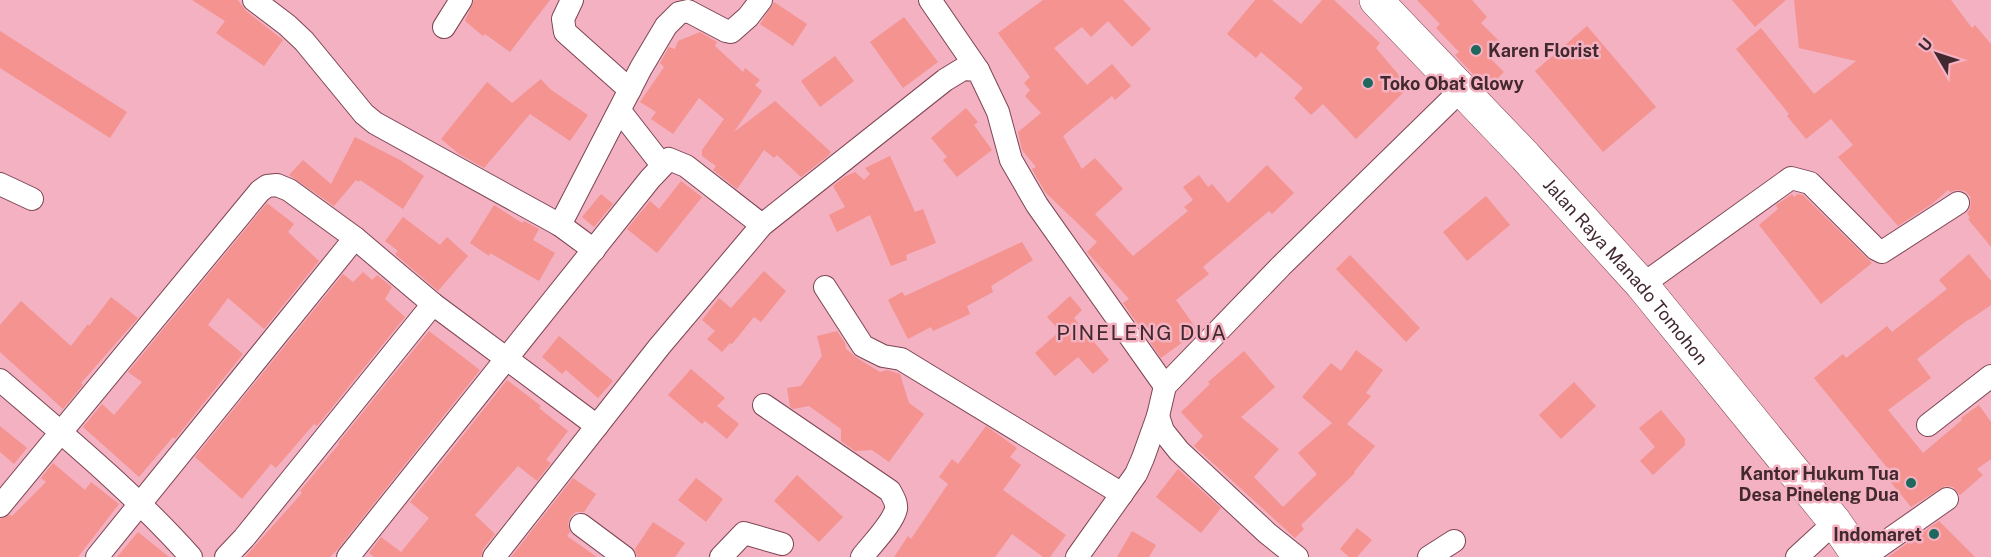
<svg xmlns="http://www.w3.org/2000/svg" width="1991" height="557" viewBox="0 0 1991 557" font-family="'Public Sans',sans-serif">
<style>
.building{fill:#f4938f}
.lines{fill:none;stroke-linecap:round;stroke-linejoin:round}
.street-casing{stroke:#7d4554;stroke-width:24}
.highway-casing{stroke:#7d4554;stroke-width:34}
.street{stroke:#fff;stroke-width:22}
.highway{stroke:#fff;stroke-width:33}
.poi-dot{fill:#1f685e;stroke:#f3b1c1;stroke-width:2}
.labels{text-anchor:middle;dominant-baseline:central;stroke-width:5;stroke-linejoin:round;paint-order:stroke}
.poi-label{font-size:18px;font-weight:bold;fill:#42292f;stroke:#f3b1c1;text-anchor:start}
.street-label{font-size:18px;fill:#42292f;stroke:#f3b1c1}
.quarter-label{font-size:21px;letter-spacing:1.5px;fill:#42292f;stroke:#f3b1c1}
</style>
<rect width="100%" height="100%" fill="#f3b1c1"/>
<g class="building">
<polygon points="192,0 238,0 246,11 283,40 264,66 216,33 225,21"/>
<polygon points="474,0 550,0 510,52 485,34 483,36 465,21"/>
<polygon points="1043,0 1123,0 1151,29 1132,47 1108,21 1091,37 1082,27 1054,48 1087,85 1112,64 1131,86 1115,100 1112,96 1063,136 1082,169 1095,158 1123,189 1095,214 1133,256 1188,211 1184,207 1193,200 1183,187 1199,175 1208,187 1212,184 1228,203 1267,165 1294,193 1272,214 1269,211 1203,267 1209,274 1176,300 1198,331 1161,358 1123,303 1129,299 1087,252 1097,242 1045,192 1032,169 1036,167 1022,150 1018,132 1041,113 1025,96 1030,90 1024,83 1030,77 998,33"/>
<polygon points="1255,0 1272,0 1301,24 1322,0 1334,0 1380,43 1376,48 1409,87 1356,139 1323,104 1311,115 1294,98 1303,88 1261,52 1256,58 1227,34"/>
<polygon points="1417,0 1472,0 1487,17 1481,23 1499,41 1487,55 1504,72 1487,89 1455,55 1459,52 1436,28 1440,24"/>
<polygon points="1732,0 1786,0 1755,27"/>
<polygon points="1794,0 1951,0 1972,28 1975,25 1991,44 1991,247 1968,219 1970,218 1967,213 1970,209 1971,202 1970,196 1965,191 1957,190 1950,192 1948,190 1932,204 1898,226 1838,157 1853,145 1831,119 1806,139 1787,116 1789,114 1736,49 1761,28 1814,94 1856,61 1799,48"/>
<polygon points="774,2 807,24 793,46 760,24"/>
<polygon points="904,17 938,62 903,88 870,42"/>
<polygon points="1587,26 1656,107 1603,152 1535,71"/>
<polygon points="0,31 127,112 110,138 0,68"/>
<polygon points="700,32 717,42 715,46 743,72 745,68 760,80 755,85 762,91 734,132 775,101 831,152 828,156 801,177 777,155 774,158 764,150 737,189 713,170 716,166 702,156 702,150 724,119 699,98 673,134 651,119 656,112 640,102 664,67 660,63 665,54 669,47 675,49 678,41"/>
<polygon points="835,56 854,81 820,107 801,81"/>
<polygon points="541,79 550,89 588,115 570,141 530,114 484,168 459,154 441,139 487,82 512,103"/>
<polygon points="966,108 978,122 974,125 992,150 957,177 943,160 947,157 931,138"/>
<polygon points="355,137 400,160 424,176 403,209 360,180 359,182 356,180 334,206 289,175 303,160 331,184"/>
<polygon points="890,156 915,212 923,209 936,243 906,255 907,260 891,266 870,215 837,232 829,215 845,207 833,186 844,177 855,172 864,180 870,174 865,168"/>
<polygon points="681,181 702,197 657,253 627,229 650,201 659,209"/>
<polygon points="601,194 613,204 594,227 582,217"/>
<polygon points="1792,194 1794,197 1798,194 1803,195 1872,263 1821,304 1759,225 1778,209 1776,205"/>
<polygon points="1486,196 1510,225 1467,261 1443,232"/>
<polygon points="267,203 294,224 288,232 319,261 264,329 228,298 208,325 243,354 175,439 173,437 139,477 83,427 102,404 114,415 142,382 128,372"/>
<polygon points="494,205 522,223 524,221 539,229 533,240 555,253 539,281 490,253 489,256 470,243"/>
<polygon points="403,217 440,245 447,237 468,256 438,291 395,254 398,251 385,241"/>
<polygon points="1022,242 1033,260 991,286 993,292 967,306 970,314 933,331 931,327 908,339 888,300 902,292 905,296"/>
<polygon points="1969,254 1991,281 1991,305 1969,320 1969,319 1917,359 1931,378 1888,410 1923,453 1962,420 1961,418 1979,405 1991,422 1991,459 1977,469 1983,475 1960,495 1953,487 1945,486 1911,507 1884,474 1889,470 1814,378 1843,354 1846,358 1887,326 1892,332 1947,289 1939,280"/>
<polygon points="1350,255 1420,328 1406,342 1336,269"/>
<polygon points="764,271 786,291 761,322 754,317 732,344 730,343 722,352 707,339 715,331 702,320 719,298 731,308"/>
<polygon points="363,272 372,280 377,275 392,287 385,299 405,317 317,426 314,424 276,468 271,464 242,499 195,457 343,274 353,282"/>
<polygon points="1070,296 1082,310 1074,318 1109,360 1093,374 1078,357 1055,376 1035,353 1060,331 1047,317"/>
<polygon points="111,297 138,318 81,383 83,385 63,409 0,352 0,325 21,301 71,346 88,324 89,326"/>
<polygon points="429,331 480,370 337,550 330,557 245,557 302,493 300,491 339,444 338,443"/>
<polygon points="837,331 845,343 846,349 857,358 880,372 887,370 900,374 909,403 924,414 889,462 872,450 855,451 841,441 841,429 809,406 793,409 790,407 787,388 801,386 822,356 817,336"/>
<polygon points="559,336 613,381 598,398 566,370 562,374 542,357"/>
<polygon points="1356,350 1383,370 1366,393 1371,396 1347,424 1375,446 1354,472 1355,473 1301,525 1304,529 1295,538 1194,446 1203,436 1181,412 1210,384 1208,382 1244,351 1275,387 1241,417 1279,449 1254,477 1283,507 1317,474 1298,453 1332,423 1302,397 1331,363 1341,371"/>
<polygon points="691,369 725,398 717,406 739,424 727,439 705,421 702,424 668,395"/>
<polygon points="507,380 541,406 539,408 568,431 546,460 551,463 537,481 518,466 475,515 495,534 483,549 481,557 374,557 369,553 381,537 401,552 429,518 410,502"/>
<polygon points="1574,382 1596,406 1561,439 1539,415"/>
<polygon points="1661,410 1685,439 1685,445 1653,475 1640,461 1655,447 1639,428"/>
<polygon points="0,426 27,448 14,464 0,452"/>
<polygon points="986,426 1017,448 1010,457 1021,465 1003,490 1066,535 1050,557 1043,557 1012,534 995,557 894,557 908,536 911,539 948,484 939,477 952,459 958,464"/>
<polygon points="53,463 85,490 91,482 119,504 78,557 0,557 0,519 10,515 12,516 46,482 41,478"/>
<polygon points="1178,469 1221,508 1201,533 1156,497"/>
<polygon points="797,475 843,517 819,542 774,501"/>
<polygon points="573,478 596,494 584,512 576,512 570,517 568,524 570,532 567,536 597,557 511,557"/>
<polygon points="696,478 723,499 706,522 678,500"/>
<polygon points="1939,521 1975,557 1888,557"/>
<polygon points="653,522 685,543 675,557 637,557 635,549"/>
<polygon points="1357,528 1372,540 1357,557 1349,557 1340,549"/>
<polygon points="1132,531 1156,545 1149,557 1117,557"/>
<polygon points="138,532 169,557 117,557"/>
</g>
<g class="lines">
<defs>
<g id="street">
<polyline points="254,0 287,25 304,41 364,114 375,123 560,225 594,250"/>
<polyline points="572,0 563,19 565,32 630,90"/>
<polyline points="930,0 978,70"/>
<polyline points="444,27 461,0"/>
<polyline points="620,111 662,165"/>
<polyline points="0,184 32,199"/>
<polyline points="560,225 641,68 666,26 679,13 688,11 726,31 731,32 748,17 761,0"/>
<polyline points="1642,285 1791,178 1810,183 1876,249 1882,252 1958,203"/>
<polyline points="825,287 863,346 883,356 901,359 1122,494"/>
<path d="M0 380C65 436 134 493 191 557"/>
<path d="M764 405 890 491C893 497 897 503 896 509 893 523 871 545 862 557"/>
<polyline points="1158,416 1163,431 1179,451 1267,533 1297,557"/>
<polyline points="1928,425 1991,376"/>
<polyline points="0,506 260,191 267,186 277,185 289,190 355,238 433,304 597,426"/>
<polyline points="581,525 624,557"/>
<polyline points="97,557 355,238"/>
<polyline points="226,557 244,538 433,304"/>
<polyline points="348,557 650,179 669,159 686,166 762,225"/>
<polyline points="494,557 659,347 762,225 945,80 963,69 978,70 998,112 1011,160 1037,205 1165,386"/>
<polyline points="721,557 744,533 782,544"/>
<polyline points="1077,557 1136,474 1143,458 1158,416 1165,386 1281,266 1462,89"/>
<polyline points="1429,557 1454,541"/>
<polyline points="1797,557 1835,522"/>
<polyline points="1864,557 1947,499"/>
</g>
<g id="highway">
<path id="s1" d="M1376 0 1525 156 1642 285 1835 522 1859 557"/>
</g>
</defs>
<use href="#street" class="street-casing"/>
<use href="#highway" class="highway-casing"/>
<use href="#street" class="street"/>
<use href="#highway" class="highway"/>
</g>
<g class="poi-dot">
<circle cx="1476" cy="50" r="6"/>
<circle cx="1368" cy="83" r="6"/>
<circle cx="1911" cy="483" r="6"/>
<circle cx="1934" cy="534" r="6"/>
</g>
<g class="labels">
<g class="poi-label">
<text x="1488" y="50">Karen Florist</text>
<text x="1380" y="83">Toko Obat Glowy</text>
<text x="1899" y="473" text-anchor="end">Kantor Hukum Tua<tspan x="1899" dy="21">Desa Pineleng Dua</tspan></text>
<text x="1922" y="534" text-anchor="end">Indomaret</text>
</g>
<g class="street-label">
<text stroke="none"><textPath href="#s1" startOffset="369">Jalan Raya Manado Tomohon</textPath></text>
</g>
<g class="quarter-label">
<text x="1142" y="332">PINELENG DUA</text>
</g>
</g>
<g transform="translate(1937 54) rotate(309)" stroke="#f3b1c1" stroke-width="4.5" paint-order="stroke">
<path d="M0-4.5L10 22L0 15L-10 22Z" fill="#42292f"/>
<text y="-9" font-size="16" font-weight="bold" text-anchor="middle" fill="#42292f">U</text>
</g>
</svg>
